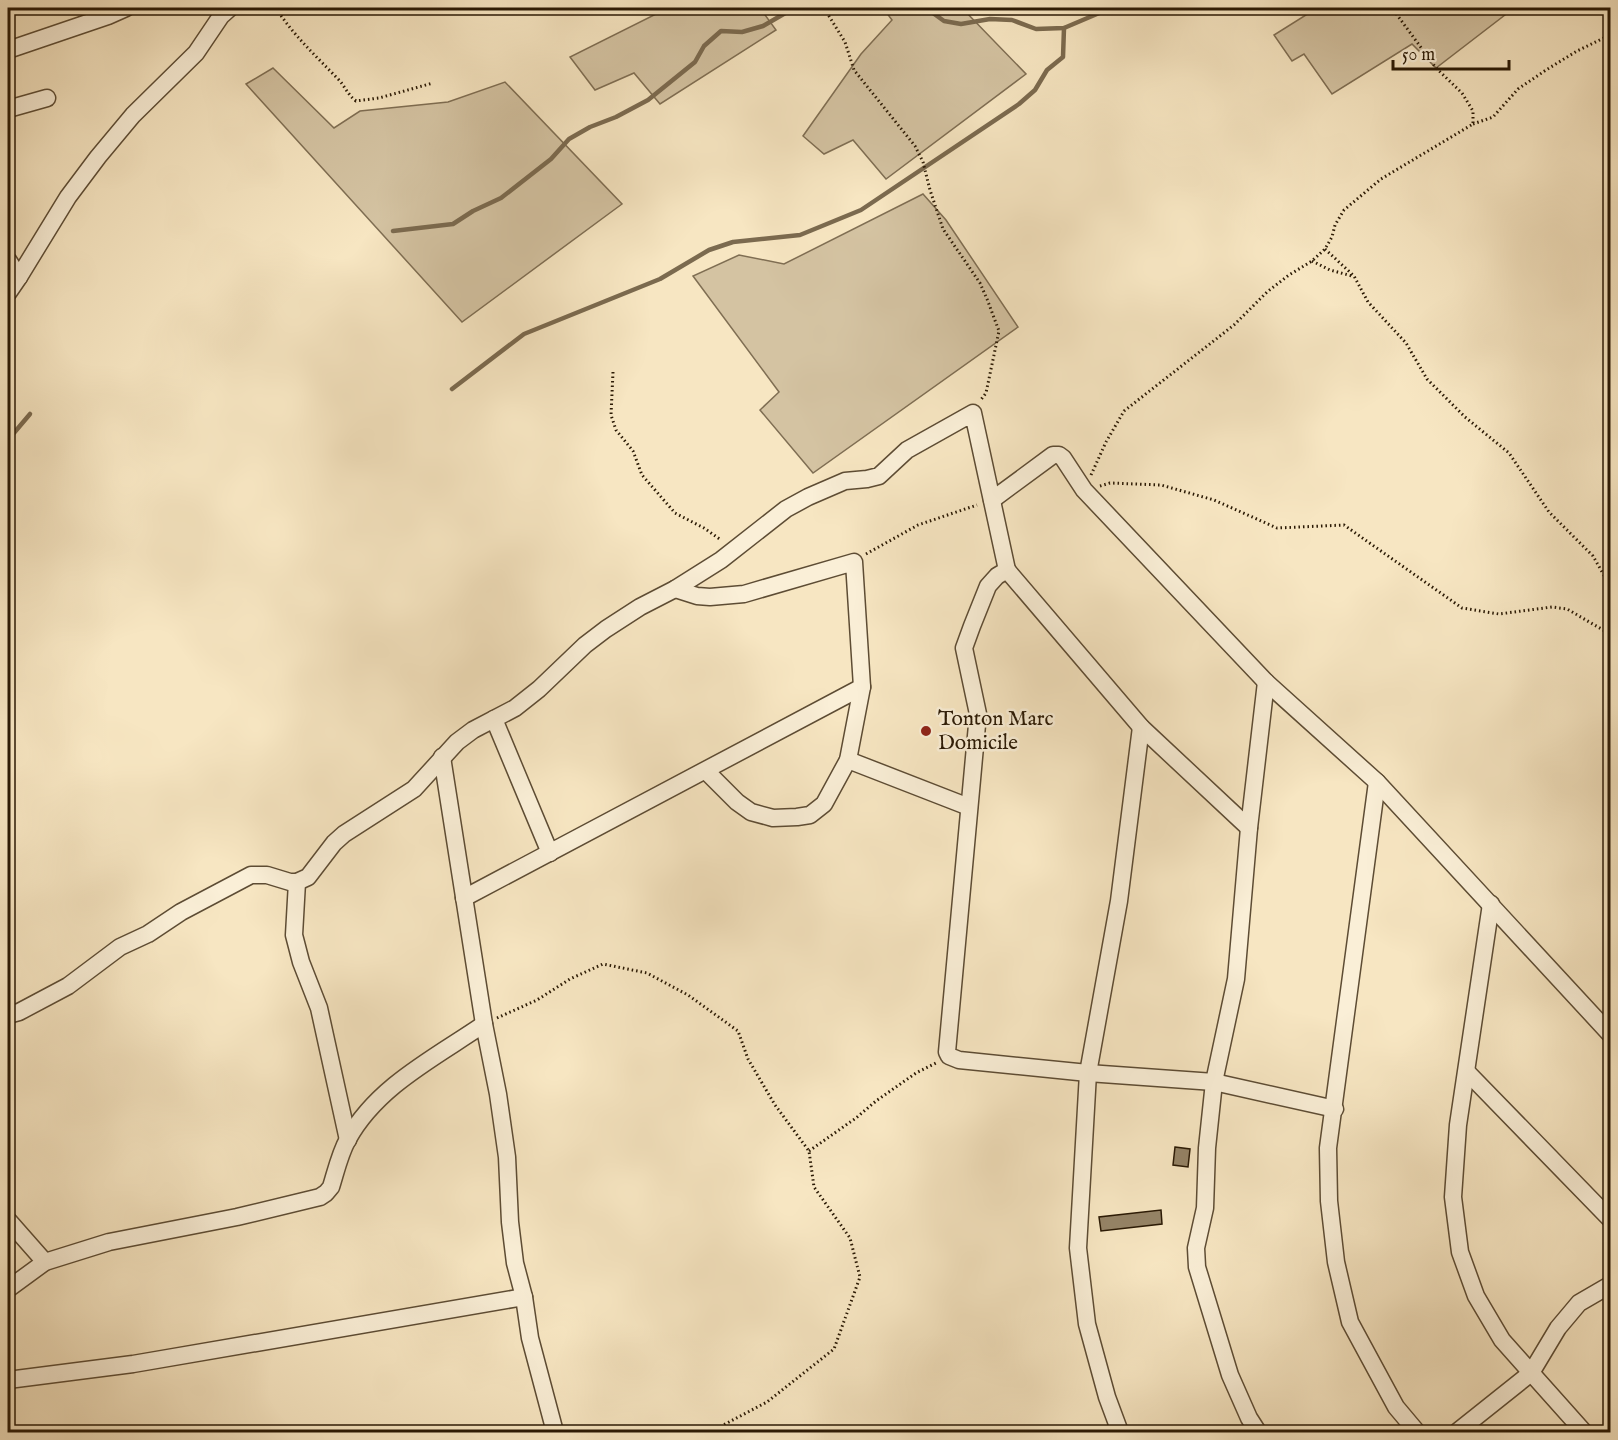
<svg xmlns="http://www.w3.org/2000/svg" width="1618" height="1440" viewBox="0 0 1618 1440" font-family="'IM FELL English',serif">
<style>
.green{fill:#d4c3a2;stroke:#7f6e53;stroke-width:1.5}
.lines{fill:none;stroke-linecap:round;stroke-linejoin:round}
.stream{stroke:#7b6a4f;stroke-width:4.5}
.building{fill:#958467;stroke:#2a1904;stroke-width:1.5}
.minor-casing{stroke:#5d4c34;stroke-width:19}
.path{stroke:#2a1904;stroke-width:3;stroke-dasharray:1.5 3;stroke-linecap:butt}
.minor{stroke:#faefd7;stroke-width:16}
.poi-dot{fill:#8f2418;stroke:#faefd7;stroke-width:2}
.labels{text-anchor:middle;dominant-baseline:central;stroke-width:5;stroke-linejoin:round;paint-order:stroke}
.poi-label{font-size:21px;fill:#2a1904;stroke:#faefd7;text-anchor:start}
</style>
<rect width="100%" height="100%" fill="#f7e6c2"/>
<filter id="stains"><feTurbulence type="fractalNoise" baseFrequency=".00333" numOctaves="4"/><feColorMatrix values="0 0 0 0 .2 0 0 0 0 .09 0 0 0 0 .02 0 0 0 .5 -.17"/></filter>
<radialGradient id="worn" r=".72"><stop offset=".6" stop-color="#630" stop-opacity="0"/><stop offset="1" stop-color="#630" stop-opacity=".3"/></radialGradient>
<g class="green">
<polygon points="668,8 760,8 776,30 660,104 634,73 595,90 570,57"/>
<polygon points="883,8 962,8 1026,74 886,179 853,140 824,154 803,136 861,54 892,20"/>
<polygon points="1317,8 1514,8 1436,68 1412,44 1332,94 1304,54 1292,61 1274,35"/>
<polygon points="273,68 334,128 360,111 448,102 505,82 622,204 462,322 246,84"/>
<polygon points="923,194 946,220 1018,327 813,473 760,410 779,392 693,276 739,255 784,264"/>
</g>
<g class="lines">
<g class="stream">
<polyline points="926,8 944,21 961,24 990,19 1012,20 1036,29 1064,28 1111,8"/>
<polyline points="393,231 453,224 473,211 501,198 551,159 569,139 590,127 616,117 648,100 695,62 704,46 721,31 742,32 763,26 794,8"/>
<polyline points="452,389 524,334 660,279 709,250 733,242 800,235 861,210 1019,104 1035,90 1047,70 1063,57 1064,28"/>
<polyline points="8,440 30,414"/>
</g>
</g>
<g class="building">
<polygon points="1175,1147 1190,1149 1188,1167 1173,1165"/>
<polygon points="1161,1210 1162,1224 1101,1231 1099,1217"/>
</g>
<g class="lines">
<defs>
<g id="minor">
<polyline points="8,50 108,16 126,8"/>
<polyline points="8,109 47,98"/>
<polyline points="8,260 19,277"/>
<polyline points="8,293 19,277 68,197 98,157 133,115 196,53 221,16 230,8"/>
<polyline points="992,500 1053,455 1059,455 1063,458 1084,490 1266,682 1377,782 1610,1034"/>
<polyline points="1007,570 1141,727 1249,828"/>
<polyline points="675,589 697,596 710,597 744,594 854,562 862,687 848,760 824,804 810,815 797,817 773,818 751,812 737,802 706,771"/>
<polyline points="494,719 550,853"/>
<polyline points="442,757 484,1024"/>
<polyline points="848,760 969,807"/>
<polyline points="1377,782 1328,1148 1329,1201 1336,1262 1350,1322 1396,1407 1417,1432"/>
<polyline points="297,882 294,935 301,962 319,1008 348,1140"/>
<polyline points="464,898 862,687"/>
<polyline points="1491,904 1458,1125 1453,1197 1460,1252 1476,1296 1502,1340 1584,1432"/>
<polyline points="8,1015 19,1012 68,986 120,947 148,934 181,912 251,875 267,875 290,882 297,882 308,877 334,843 344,834 414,789 457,742 473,730 515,708 539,689 585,645 606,629 640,607 675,589 721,560 786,509 808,497 845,481 867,479 879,476 907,450 973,413 1007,570 997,576 988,586 972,626 964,648 978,714 947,1052 949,1056 959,1060 1088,1073 1214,1082 1335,1109"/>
<polyline points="1468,1073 1610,1219"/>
<polyline points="8,1220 45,1262"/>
<path d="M8 1289 45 1262 109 1242 237 1217 320 1197 326 1193 331 1187C336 1171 340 1153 348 1139 377 1086 436 1057 484 1024L498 1094 507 1157 510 1222 515 1263 524 1297 530 1338 555 1432"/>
<polyline points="8,1380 133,1364 524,1297"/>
<polyline points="1120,1432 1107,1397 1087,1324 1078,1248 1088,1073 1119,901 1141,727"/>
<polyline points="1258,1432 1249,1418 1230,1375 1197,1267 1196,1248 1205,1208 1207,1148 1214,1082 1236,979 1249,828 1266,682"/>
<polyline points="1457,1432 1531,1373 1558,1328 1579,1303 1610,1285"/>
</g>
</defs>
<use href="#minor" class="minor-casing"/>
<g class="path">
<path d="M276 8C293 35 316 56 338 79 345 86 347 94 356 101L379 98 433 83"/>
<polyline points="824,8 845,42 854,70 915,146 923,162 930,190 943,229 980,283 987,299 999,331 986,393 980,401"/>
<polyline points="1473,124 1493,117 1518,89 1546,70 1577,51 1610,35"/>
<polyline points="1325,249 1354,276 1368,302 1406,343 1427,379 1465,417 1509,453 1549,512 1593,556 1605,577 1610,595"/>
<polyline points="1312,261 1330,270 1352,276"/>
<polyline points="613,372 611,415 616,430 633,451 642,475 675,513 704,528 721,540"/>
<polyline points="1091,475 1106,442 1124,411 1234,325 1267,292 1289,275 1312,261 1325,249 1332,237 1335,225 1344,210 1381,179 1473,124 1473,111 1462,93 1436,68 1392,8"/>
<polyline points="1100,486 1110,483 1161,485 1214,500 1277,528 1344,525 1462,608 1499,614 1552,607 1567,609 1610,634"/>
<polyline points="866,554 918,525 977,505"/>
<polyline points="497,1018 537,1000 570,979 603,964 647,973 688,995 738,1031 748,1059 775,1105 809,1151 814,1187 850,1238 860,1277 834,1349 767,1402 710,1432"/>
<polyline points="809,1151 856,1118 876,1101 916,1073 936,1063"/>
</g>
<use href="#minor" class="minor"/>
</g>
<circle class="poi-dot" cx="926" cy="731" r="6"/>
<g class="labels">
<g class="poi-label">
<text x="938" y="719">Tonton Marc<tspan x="938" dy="24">Domicile</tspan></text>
</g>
</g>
<rect width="1618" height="1440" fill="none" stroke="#f7e6c2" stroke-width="30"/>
<rect x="9" y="9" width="1600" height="1422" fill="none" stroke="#2a1904" stroke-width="3"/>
<rect x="15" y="15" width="1588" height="1410" fill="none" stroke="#2a1904" stroke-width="1.5"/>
<path d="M1393 60v9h116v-9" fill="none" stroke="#2a1904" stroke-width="3"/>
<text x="1402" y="60" font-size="18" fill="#2a1904" stroke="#faefd7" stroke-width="4.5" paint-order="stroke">50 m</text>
<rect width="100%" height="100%" filter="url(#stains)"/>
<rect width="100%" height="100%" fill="url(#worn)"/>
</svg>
